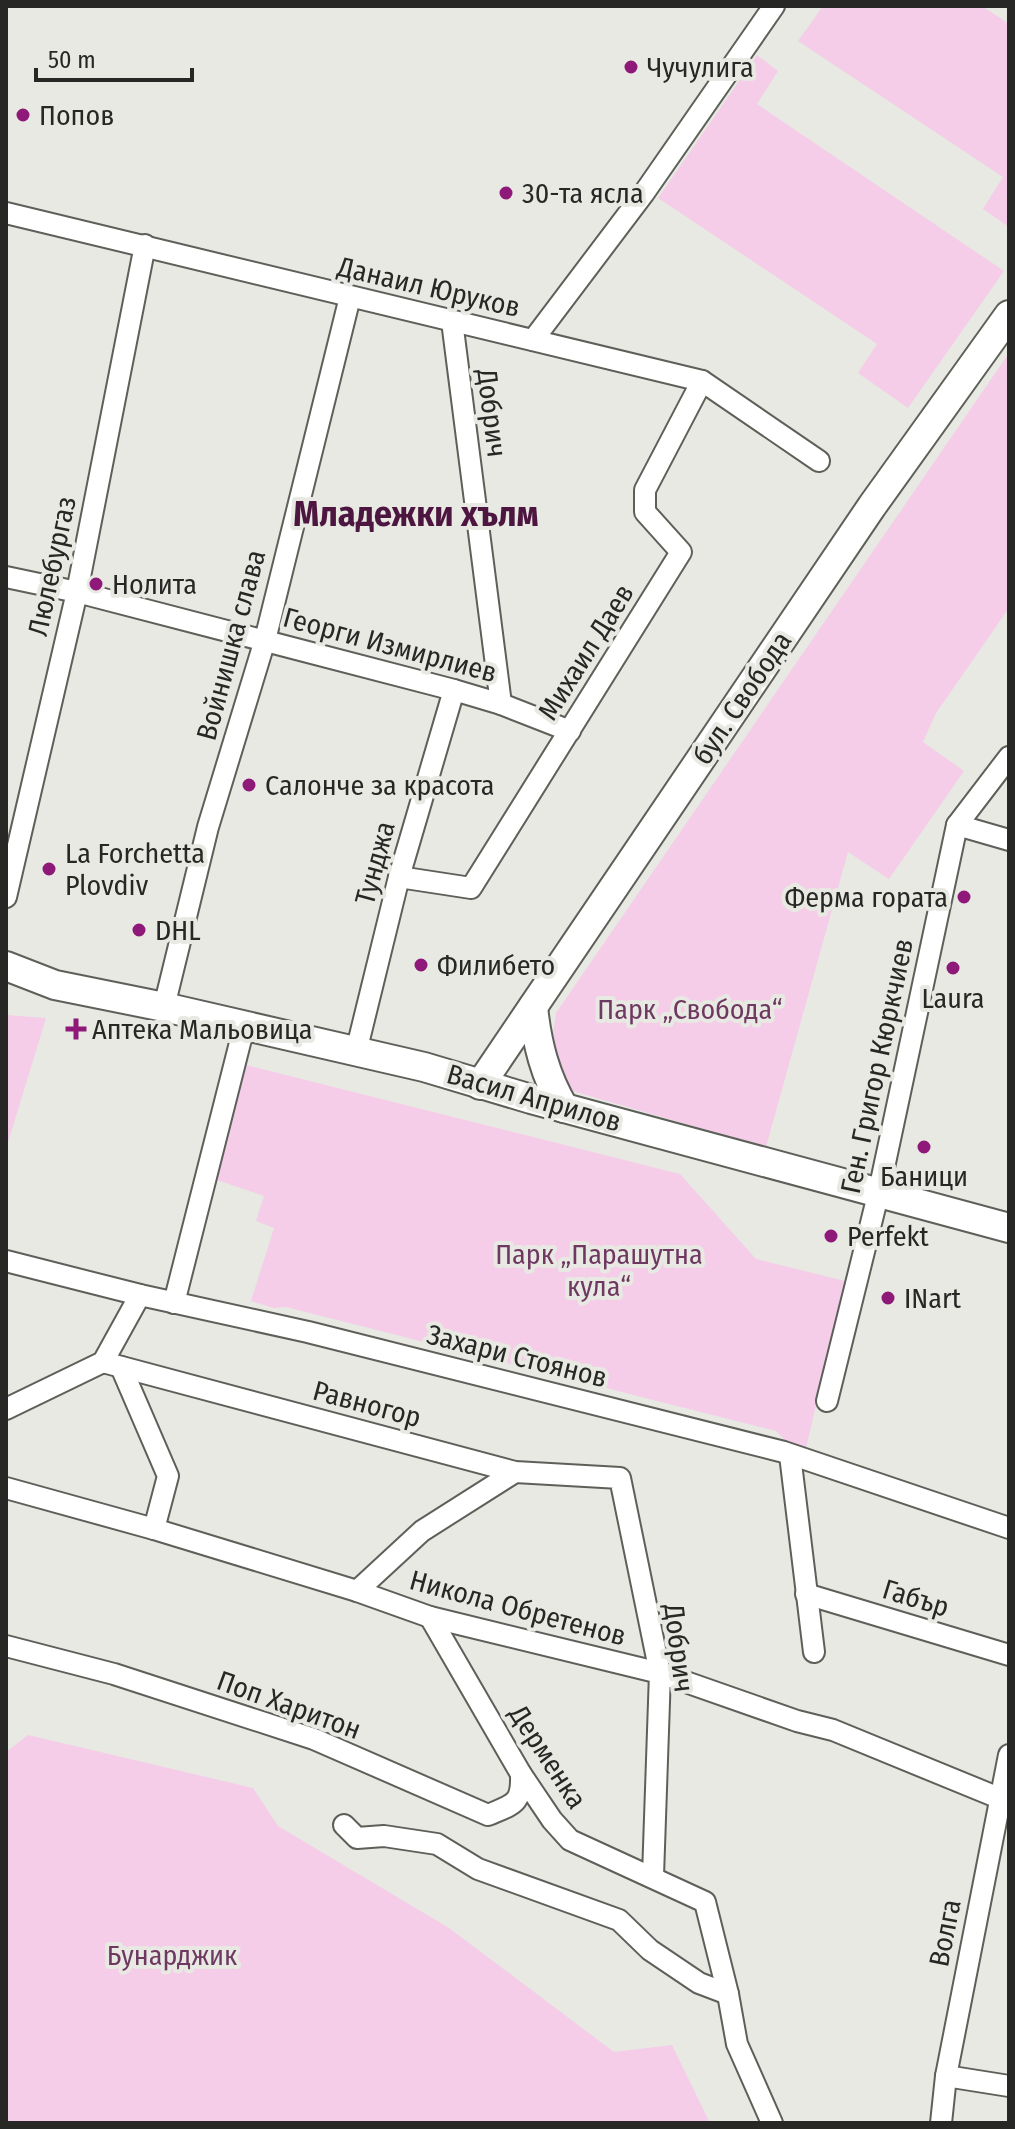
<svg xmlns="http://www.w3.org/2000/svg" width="1015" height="2129" viewBox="0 0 1015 2129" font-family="'Fira Sans Condensed',sans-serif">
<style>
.green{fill:#f5cde9}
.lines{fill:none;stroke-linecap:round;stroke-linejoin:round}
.street-casing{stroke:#5d6059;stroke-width:24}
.secondary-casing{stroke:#5d6059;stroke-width:32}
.street{stroke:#fff;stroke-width:20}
.secondary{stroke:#fff;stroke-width:28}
.poi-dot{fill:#8f1979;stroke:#e7e9e2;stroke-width:3}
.labels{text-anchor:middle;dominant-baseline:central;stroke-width:8;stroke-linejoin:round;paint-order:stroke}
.poi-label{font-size:28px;fill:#272826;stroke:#e7e9e2;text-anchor:start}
.street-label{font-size:28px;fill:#272826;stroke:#e7e9e2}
.park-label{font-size:28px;fill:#6f3861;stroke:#e7e9e2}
.district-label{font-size:36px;font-weight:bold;fill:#4d1641;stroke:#e7e9e2}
</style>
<rect width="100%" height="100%" fill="#e7e9e2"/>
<g class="green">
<polygon points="823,6 982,6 1009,24 1009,227 983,209 1003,177 798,41"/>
<polygon points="757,55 778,71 757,104 1004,271 908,408 858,373 877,344 658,198"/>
<path d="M1009 353V608L936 713 923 742 964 771 889 879 848 852 766 1147 572 1091C546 1066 551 1046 556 1013Z"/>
<polygon points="6,1015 46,1018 6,1149"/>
<polygon points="246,1065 680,1174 756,1259 845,1281 806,1448 787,1442 776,1431 286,1307 274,1308 251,1301 274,1228 256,1221 264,1196 217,1180"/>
<polygon points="28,1735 253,1788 278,1826 449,1928 614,2052 672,2045 710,2123 6,2123 6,1752"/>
</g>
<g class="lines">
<defs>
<g id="street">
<polyline points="6,213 702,381 819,461"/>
<polyline points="452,321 501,704"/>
<polyline points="533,340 644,193 774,6"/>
<polyline points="6,577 77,592 454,690 501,704 570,731"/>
<polyline points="957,825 1009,840"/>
<polyline points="399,877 471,888 681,552 645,512 645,490 702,381"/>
<polyline points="6,897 77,592 145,245"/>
<polyline points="164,1007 208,827 265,640 350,297"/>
<polyline points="356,1052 399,877 454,690"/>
<polyline points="6,1261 140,1295 308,1332 784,1452 1009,1528"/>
<polyline points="174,1303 244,1027"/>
<polyline points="103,1362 515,1472 620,1478 660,1673 653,1876"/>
<polyline points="121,1367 168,1476 154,1529"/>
<polyline points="827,1401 879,1191 957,825 1009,757"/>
<polyline points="6,1409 103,1362 140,1295"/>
<polyline points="790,1455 814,1652"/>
<polyline points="6,1488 154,1529 357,1591 430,1617 660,1673 797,1721 833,1730 999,1798 1009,1799"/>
<polyline points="357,1591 422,1531 515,1472"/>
<polyline points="806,1594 1009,1655"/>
<polyline points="430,1617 521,1774 552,1820 570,1840 705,1902 728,1994 737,2044 772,2123"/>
<path d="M6 1646 114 1674 314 1739 488 1815C514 1804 522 1804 521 1774"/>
<polyline points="344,1825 357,1838 384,1836 437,1844 478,1869 619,1920 650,1950 699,1983 728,1994"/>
<polyline points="946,2076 1009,2086"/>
<polyline points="941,2123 946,2076 1009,1755"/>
</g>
<g id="secondary">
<polyline points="6,966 55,985 164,1007 424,1067 531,1099 1009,1228"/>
<path d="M533 1007C537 1044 545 1076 564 1108"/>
<polyline points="480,1085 872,506 1009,315"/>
</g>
</defs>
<use href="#street" class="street-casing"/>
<use href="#secondary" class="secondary-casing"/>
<use href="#street" class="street"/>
<use href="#secondary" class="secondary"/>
</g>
<g class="poi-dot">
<circle cx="631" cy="67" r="8"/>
<circle cx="23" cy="115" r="8"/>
<circle cx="506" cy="193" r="8"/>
<circle cx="96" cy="584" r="8"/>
<circle cx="249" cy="785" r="8"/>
<circle cx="49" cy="869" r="8"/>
<circle cx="964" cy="897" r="8"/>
<circle cx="139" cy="930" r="8"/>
<circle cx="421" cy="965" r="8"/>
<circle cx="953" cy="968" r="8"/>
<path d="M72 1017h8v8h8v8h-8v8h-8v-8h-8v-8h8z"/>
<circle cx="924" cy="1147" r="8"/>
<circle cx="831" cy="1236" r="8"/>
<circle cx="888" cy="1298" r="8"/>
</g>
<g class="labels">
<g class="poi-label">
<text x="647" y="67">Чучулига</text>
<text x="39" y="115">Попов</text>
<text x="522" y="193">30-та ясла</text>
<text x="112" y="584">Нолита</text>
<text x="265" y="785">Салонче за красота</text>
<text x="65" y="853">La Forchetta<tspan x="65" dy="32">Plovdiv</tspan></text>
<text x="948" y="897" text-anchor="end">Ферма гората</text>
<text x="155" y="930">DHL</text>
<text x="437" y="965">Филибето</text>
<text x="953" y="998" text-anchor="middle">Laura</text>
<text x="92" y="1029">Аптека Мальовица</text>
<text x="924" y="1176" text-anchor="middle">Баници</text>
<text x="847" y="1236">Perfekt</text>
<text x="904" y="1298">INart</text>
</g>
<g class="street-label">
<text transform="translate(429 287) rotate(13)">Данаил Юруков</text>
<text transform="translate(492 413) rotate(83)">Добрич</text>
<text transform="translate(52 566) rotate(-78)">Люлебургаз</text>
<text transform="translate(231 645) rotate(-75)">Войнишка слава</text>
<text transform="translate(390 645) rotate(15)">Георги Измирлиев</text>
<text transform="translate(586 652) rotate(-58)">Михаил Даев</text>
<text transform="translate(742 698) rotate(-56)">бул. Свобода</text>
<text transform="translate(375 863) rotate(-75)">Тунджа</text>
<text transform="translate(877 1066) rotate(-78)">Ген. Григор Кюркчиев</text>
<text transform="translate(534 1098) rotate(16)">Васил Априлов</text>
<text transform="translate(517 1356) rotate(14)">Захари Стоянов</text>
<text transform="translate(367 1404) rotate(15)">Равногор</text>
<text transform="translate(916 1598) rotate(17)">Габър</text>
<text transform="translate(518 1608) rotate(15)">Никола Обретенов</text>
<text transform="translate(679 1648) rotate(83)">Добрич</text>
<text transform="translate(289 1705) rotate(20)">Поп Харитон</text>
<text transform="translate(548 1757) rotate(57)">Дерменка</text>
<text transform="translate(945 1933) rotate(-79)">Волга</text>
</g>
<g class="park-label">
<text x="690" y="1009">Парк „Свобода“</text>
<text x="599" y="1254">Парк „Парашутна<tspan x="599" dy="32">кула“</tspan></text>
<text x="172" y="1955">Бунарджик</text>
</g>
<g class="district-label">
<text x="416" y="514">Младежки хълм</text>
</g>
</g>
<rect width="1015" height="2129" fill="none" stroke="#272826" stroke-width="16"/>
<path d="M36 68v12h156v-12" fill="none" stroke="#272826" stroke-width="4"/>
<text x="48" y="68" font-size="24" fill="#272826" stroke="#e7e9e2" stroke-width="6" paint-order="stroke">50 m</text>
</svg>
